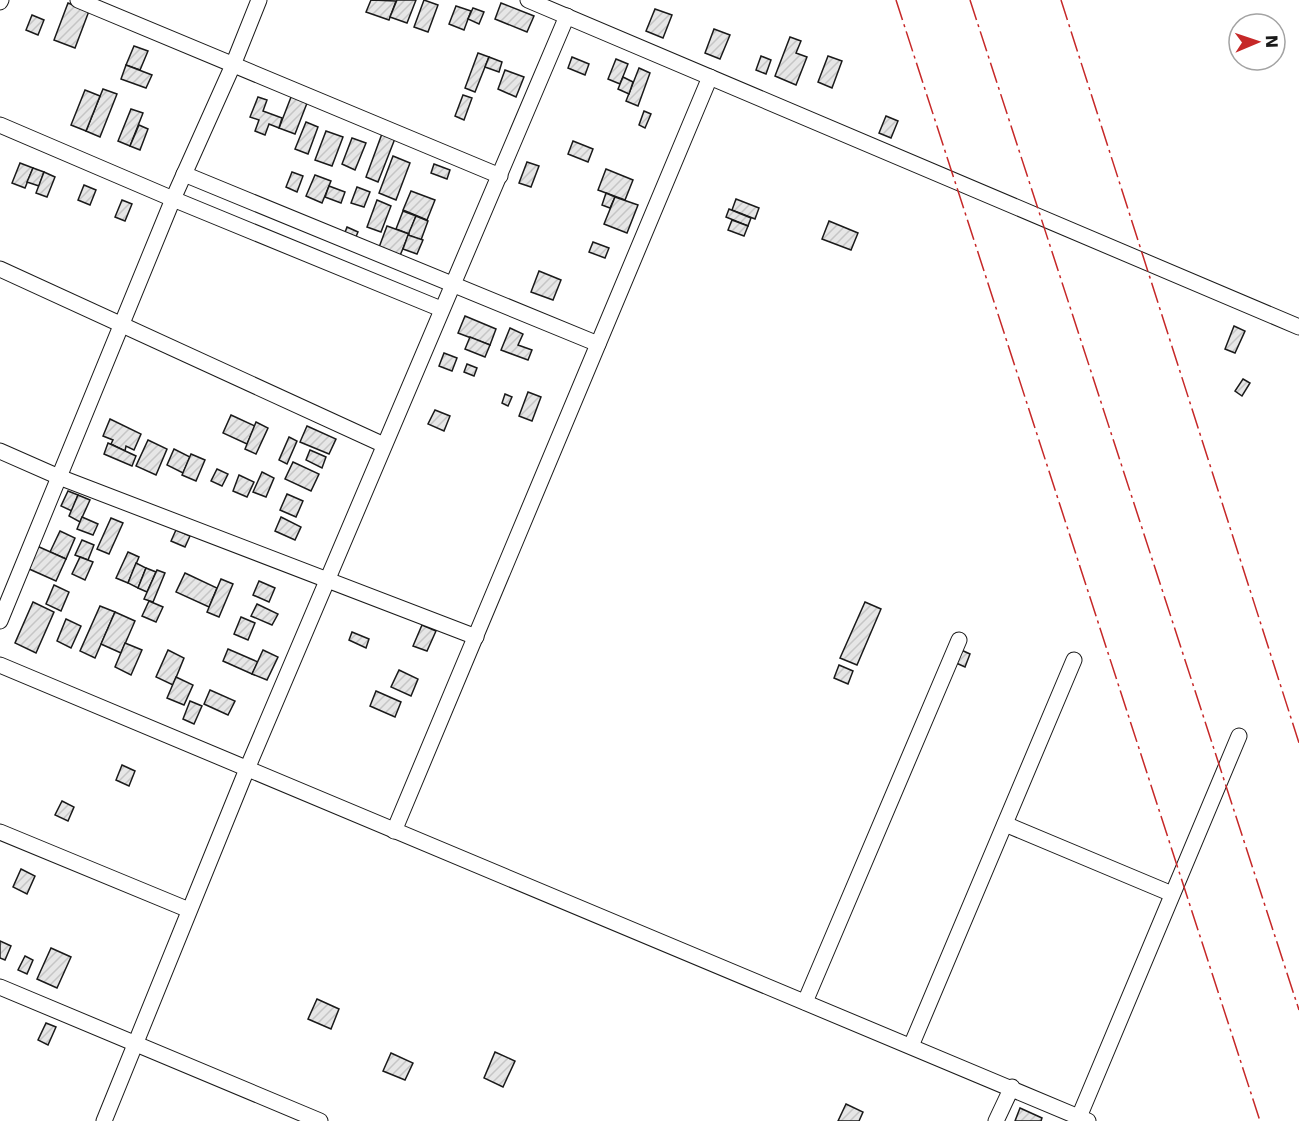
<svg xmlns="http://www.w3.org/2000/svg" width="1299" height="1121" viewBox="0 0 1299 1121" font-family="'DejaVu Sans',sans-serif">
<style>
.building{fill:url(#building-hatch);stroke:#1a1a1a;stroke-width:1.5}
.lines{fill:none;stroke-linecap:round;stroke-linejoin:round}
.minor-casing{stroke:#1a1a1a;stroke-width:17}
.minor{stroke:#fff;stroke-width:15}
.power{stroke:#c62828;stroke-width:1.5;stroke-dasharray:21 4.5 3 4.5;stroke-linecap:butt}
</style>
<defs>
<pattern id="building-hatch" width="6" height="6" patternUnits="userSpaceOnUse" patternTransform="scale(1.5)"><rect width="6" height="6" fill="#e6e6e6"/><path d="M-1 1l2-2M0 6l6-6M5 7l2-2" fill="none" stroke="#c5c5c5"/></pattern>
</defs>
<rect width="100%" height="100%" fill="#fff"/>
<g class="building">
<polygon points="371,0 396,1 389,20 366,12"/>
<polygon points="416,0 407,23 390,17 397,0"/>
<polygon points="424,0 438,5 428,32 414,27"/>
<polygon points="68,3 89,11 75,48 54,40"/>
<polygon points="501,3 534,16 527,32 495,19"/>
<polygon points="456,6 471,11 464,30 449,24"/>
<polygon points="473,8 484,12 479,24 468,19"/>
<polygon points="655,9 672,15 663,38 646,31"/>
<polygon points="32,15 44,20 38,35 26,30"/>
<polygon points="714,29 730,35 720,59 705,53"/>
<polygon points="790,37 801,41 796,53 807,57 796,85 775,76"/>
<polygon points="134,46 148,51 140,70 126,65"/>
<polygon points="478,53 489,57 475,92 465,88"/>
<polygon points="761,56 771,60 766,74 756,70"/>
<polygon points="828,56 842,61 832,88 818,82"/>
<polygon points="489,57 502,62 499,72 485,67"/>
<polygon points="572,57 589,64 585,75 568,68"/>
<polygon points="616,59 628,64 620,84 608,79"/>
<polygon points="126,65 152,75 146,88 121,79"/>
<polygon points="639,68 650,73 638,106 626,101"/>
<polygon points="505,70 524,77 516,97 498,89"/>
<polygon points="623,77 633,82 629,94 618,89"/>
<polygon points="103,89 117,94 100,137 86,131"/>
<polygon points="85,90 100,96 86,131 71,125"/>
<polygon points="293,92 309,98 295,134 279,128"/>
<polygon points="463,95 472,98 464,120 455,116"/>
<polygon points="258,97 267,100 263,111 282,118 279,128 269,124 265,135 255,131 259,120 250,117"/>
<polygon points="131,109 143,113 130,146 118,141"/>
<polygon points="644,111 651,114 645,128 639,125"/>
<polygon points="886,116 898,121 891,138 879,133"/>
<polygon points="306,122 318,127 308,154 295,149"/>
<polygon points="139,125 148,129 140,150 130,146"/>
<polygon points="326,131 343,137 332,166 315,160"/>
<polygon points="383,131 396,136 378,182 366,177"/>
<polygon points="352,138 366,143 355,170 342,164"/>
<polygon points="573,141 593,149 588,162 568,154"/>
<polygon points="393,156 410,163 396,200 379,193"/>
<polygon points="527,162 539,166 531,187 519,183"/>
<polygon points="20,163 33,168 25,188 12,183"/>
<polygon points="434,164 450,170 447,179 431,173"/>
<polygon points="33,168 44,172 39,186 27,182"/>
<polygon points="606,169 633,180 625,200 598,190"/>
<polygon points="44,172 55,177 47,197 36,193"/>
<polygon points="292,172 303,176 297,192 286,187"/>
<polygon points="315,175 331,181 322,203 306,196"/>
<polygon points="84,185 96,190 90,205 78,200"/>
<polygon points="329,186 345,192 341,203 325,197"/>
<polygon points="357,187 370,192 364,207 351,203"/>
<polygon points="411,191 435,200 427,220 403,210"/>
<polygon points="606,193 615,197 610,208 602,205"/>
<polygon points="615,197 638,205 627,233 604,224"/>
<polygon points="736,199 759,208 755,219 732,210"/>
<polygon points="122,200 132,204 125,221 115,217"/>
<polygon points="377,200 391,206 381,232 367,227"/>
<polygon points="729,209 751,218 748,226 726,217"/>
<polygon points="403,211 416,216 409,234 396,229"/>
<polygon points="416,216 428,221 421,240 408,235"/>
<polygon points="732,220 748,226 744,236 728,230"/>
<polygon points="829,221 858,233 851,250 822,239"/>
<polygon points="387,226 409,234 399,258 378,250"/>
<polygon points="347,227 358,232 355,239 344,235"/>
<polygon points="408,235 423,240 417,254 403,249"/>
<polygon points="593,242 609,248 605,258 589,252"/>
<polygon points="539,271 561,280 553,300 531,292"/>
<polygon points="465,316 496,329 490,345 458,333"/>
<polygon points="1234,326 1245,331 1235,353 1225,349"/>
<polygon points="510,328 523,334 518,345 532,350 528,360 501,350"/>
<polygon points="470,337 490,345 485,357 465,349"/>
<polygon points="444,353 457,358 452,371 439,366"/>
<polygon points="467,364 477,368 474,376 464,372"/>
<polygon points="1243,379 1250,383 1242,396 1235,391"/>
<polygon points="528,392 541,397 532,421 519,416"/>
<polygon points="505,394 512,397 508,406 502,403"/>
<polygon points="435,410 450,416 444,431 428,424"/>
<polygon points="231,415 255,426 247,444 223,433"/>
<polygon points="110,419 141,434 134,450 126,446 125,451 111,444 113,440 103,436"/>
<polygon points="256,422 268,428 256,454 245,449"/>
<polygon points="307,426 336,439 329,454 300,442"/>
<polygon points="289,437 297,441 287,464 279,460"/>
<polygon points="148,440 167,449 156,475 136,466"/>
<polygon points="108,443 136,456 132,466 104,454"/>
<polygon points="174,449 190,457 183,473 167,465"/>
<polygon points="310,450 326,457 322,468 306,460"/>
<polygon points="191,454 205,460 196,481 182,475"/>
<polygon points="293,462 319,474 311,491 285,479"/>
<polygon points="217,469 228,474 222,486 211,481"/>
<polygon points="262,472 274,478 266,497 253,492"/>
<polygon points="239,475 254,482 247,497 233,491"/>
<polygon points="68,491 78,495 72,511 61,506"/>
<polygon points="287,494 303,501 296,517 280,510"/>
<polygon points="78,495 90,500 80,522 69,516"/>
<polygon points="82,517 98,524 93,535 77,529"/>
<polygon points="281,517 301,527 295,540 275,531"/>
<polygon points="111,518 123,523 109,554 97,549"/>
<polygon points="176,530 190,536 185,547 171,541"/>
<polygon points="60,531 75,538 66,559 50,552"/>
<polygon points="82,540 94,545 88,560 75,555"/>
<polygon points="37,546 66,559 56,581 27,568"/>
<polygon points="128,552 139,557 128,583 116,578"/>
<polygon points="80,557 93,562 85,580 72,574"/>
<polygon points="136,563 146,568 138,588 128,583"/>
<polygon points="146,568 156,572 147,592 138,588"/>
<polygon points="157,570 165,573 153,602 144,599"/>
<polygon points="185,573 217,588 209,607 176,592"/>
<polygon points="221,579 233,584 219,617 207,612"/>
<polygon points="259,581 275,588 269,602 253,595"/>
<polygon points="54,585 69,592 61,611 46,604"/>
<polygon points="149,601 163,607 156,622 142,616"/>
<polygon points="33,602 54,612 36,653 15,643"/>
<polygon points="865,602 881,609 857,665 840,658"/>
<polygon points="257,604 278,614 272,625 251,616"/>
<polygon points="100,606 115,612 95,658 80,651"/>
<polygon points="115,612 135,621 121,653 101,644"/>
<polygon points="241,617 255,623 248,640 234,634"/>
<polygon points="66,619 81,626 71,648 57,641"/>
<polygon points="422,625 436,631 427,651 413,646"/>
<polygon points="352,632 369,639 366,648 349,640"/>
<polygon points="125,643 142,650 131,675 115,667"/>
<polygon points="228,649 258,662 252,674 223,661"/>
<polygon points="959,649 970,654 965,667 954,662"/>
<polygon points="168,650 184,658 173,685 156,677"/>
<polygon points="263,650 278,657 267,680 252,674"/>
<polygon points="839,665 853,671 848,684 834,678"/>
<polygon points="399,670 418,679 411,696 391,687"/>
<polygon points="176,677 193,685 184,705 167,698"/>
<polygon points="210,690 235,701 228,715 204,704"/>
<polygon points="376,691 401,702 395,717 370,706"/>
<polygon points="190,701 202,706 194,724 183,719"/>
<polygon points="122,765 135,771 129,786 116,780"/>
<polygon points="62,801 74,807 68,821 55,815"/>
<polygon points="21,869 35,876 27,894 13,887"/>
<polygon points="0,941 11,946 5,960 0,958"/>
<polygon points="51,948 71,957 57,988 37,979"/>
<polygon points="25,956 33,960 27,974 18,970"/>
<polygon points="317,999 339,1009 331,1029 308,1019"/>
<polygon points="46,1023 56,1027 48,1045 38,1040"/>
<polygon points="495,1052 515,1061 503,1087 484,1078"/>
<polygon points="391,1053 413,1063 405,1080 383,1071"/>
<polygon points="846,1104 863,1112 859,1121 838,1121"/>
<polygon points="1020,1108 1042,1118 1041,1121 1015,1121"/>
</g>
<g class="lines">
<defs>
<g id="minor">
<polyline points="78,0 500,176"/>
<polyline points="528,0 1299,327"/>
<polyline points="0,2 1,0"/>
<polyline points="0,125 173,199 441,309"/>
<polyline points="184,174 598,344"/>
<polyline points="0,269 384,445"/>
<polyline points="0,451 59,477 476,637"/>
<polyline points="0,621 173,199 233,65 259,0"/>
<polyline points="0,665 1088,1121"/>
<polyline points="1005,824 1172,894"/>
<polyline points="394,831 710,77"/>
<polyline points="0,832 189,910"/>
<polyline points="0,987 320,1121"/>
<polyline points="805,1002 959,640"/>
<polyline points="911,1046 1074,660"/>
<polyline points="1079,1117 1239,736"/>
<polyline points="104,1121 247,769 567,16"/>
<polyline points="996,1121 1012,1087"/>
</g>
</defs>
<use href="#minor" class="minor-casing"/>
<use href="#minor" class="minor"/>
<g class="power">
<polyline points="896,0 1260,1121"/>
<polyline points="970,0 1299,1010"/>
<polyline points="1061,0 1299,743"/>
</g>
</g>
<g transform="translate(1257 42) rotate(88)"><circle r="28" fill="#ffffff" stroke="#a3a3a3" stroke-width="1.5"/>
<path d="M0-4.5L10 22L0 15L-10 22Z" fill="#c62828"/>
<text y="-9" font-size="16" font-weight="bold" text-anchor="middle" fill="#1a1a1a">N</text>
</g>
</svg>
